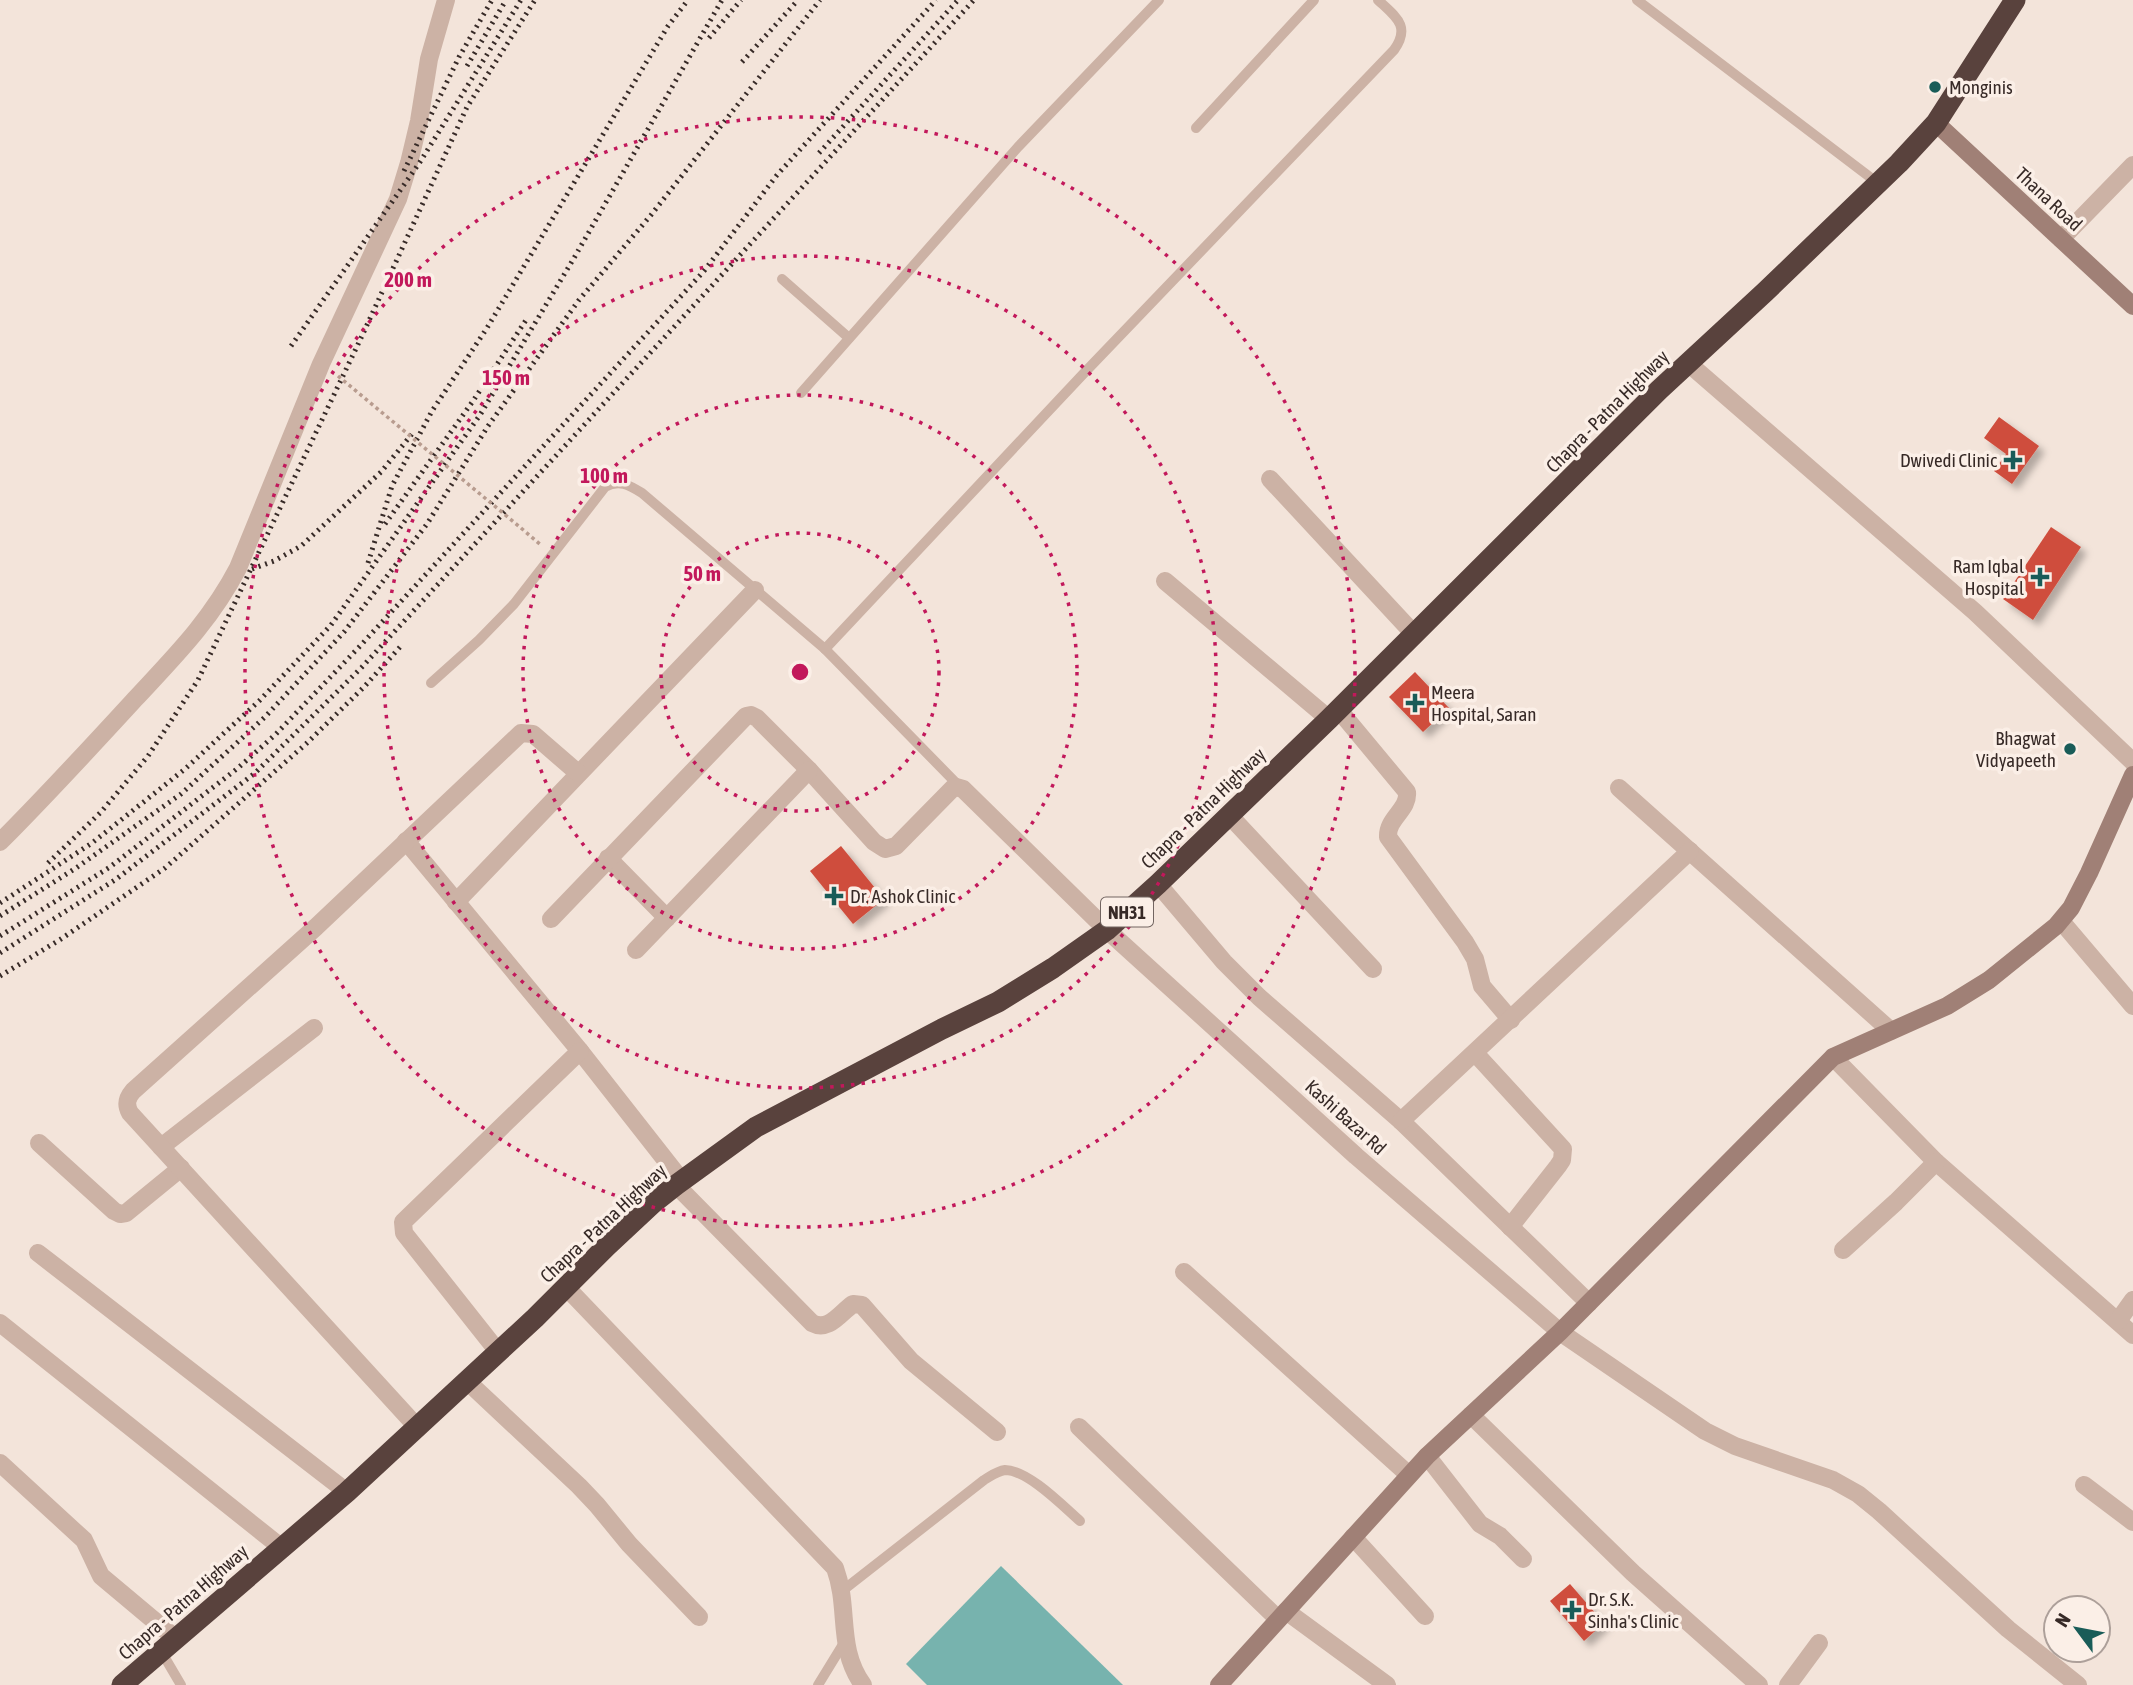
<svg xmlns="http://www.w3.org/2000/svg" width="2133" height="1685" viewBox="0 0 2133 1685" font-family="'Asap Condensed',sans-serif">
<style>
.water{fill:#77b3ae}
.building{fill:#cf4e3d;filter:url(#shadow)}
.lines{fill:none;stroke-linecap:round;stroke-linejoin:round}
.path{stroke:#b89c8f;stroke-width:3.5;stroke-dasharray:3.5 3.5;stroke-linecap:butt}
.lane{stroke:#ccb2a5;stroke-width:10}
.street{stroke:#ccb2a5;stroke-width:18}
.secondary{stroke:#a08076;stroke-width:18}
.highway{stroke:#59423d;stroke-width:21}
.rail{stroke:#372a27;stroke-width:5;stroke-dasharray:2 5;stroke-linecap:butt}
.path-bridge{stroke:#b89c8f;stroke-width:3.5;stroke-dasharray:3.5 3.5;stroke-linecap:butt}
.ring{fill:none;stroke:#c2185b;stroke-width:3.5;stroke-dasharray:3.5 7}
.poi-dot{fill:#195c58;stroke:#fbefe7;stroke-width:2.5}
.labels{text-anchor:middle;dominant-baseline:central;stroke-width:7;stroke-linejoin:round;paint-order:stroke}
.shield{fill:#fbefe7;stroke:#726561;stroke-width:2}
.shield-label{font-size:18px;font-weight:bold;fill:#372a27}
.poi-label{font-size:19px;fill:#372a27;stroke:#fbefe7;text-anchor:start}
.street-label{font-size:19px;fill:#372a27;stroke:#fbefe7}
.centre{fill:#c2185b;stroke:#fbefe7;stroke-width:3.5}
.ring-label{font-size:21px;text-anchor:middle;font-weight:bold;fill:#c2185b;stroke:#fbefe7;stroke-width:7;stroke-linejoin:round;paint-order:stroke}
</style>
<defs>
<filter id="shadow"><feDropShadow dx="6" dy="6" stdDeviation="3.5" flood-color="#0004"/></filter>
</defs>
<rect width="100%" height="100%" fill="#f3e4da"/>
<polygon class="water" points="1001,1566 1123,1685 927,1685 906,1664"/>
<g class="building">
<polygon points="1999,417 2039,446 2012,484 1994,471 2006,454 1984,438"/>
<polygon points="2051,527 2081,547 2033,620 2003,599"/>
<polygon points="1415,672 1449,708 1423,732 1389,697"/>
<polygon points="841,846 884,899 853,924 810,871"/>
<polygon points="1570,1584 1604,1623 1584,1641 1550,1601"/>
</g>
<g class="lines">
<polyline class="path" points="521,528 542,546"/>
<g class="lane">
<polyline points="1637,0 1879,184"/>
<polyline points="1196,128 1314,0"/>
<polyline points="782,279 849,338"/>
<polyline points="801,393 1018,147 1159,0"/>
<path d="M825 649 1086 371 1394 50C1411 26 1396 17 1378 0"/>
<path d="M431 683 479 640 514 604 605 487C619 479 629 485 642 493L825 649 960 787"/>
<path d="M842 1591 984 1480C991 1476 997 1471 1005 1470 1028 1470 1063 1506 1080 1521"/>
<polyline points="161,1651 181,1685"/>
<polyline points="818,1685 845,1641"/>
</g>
<g class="street">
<polyline points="2061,239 2133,165"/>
<polyline points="1688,363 1975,612 2133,762"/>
<polyline points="1270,479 1414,634"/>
<polyline points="1165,581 1329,719"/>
<path d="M1338 709 1407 792C1409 810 1387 818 1388 837L1465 942 1475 959 1482 986 1511 1020"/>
<polyline points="1619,788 1891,1031"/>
<polyline points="1229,815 1373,969"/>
<polyline points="406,841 580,1051 682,1181"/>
<path d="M0 842C47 795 91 747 136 698 175 656 211 620 238 568L321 364 398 199 409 163 419 121 429 59 446 0"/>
<polyline points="608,858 667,918"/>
<polyline points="1158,884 1224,962 1259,997 1401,1121 1589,1303"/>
<polyline points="456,902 755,590"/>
<polyline points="551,919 746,716 751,715 757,718 809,770 874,842 885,849 896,846 953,788 956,787 963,789 1107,930 1356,1156 1560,1332 1705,1431 1735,1446 1833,1480 1858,1494 1879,1511 2008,1629 2078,1685"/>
<polyline points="2061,921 2133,1006"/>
<polyline points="636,950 809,770"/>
<polyline points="1475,1053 1563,1149 1562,1160 1558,1166 1510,1227"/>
<polyline points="1833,1057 1936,1162 2133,1335"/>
<polyline points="1401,1121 1690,851"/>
<polyline points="39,1143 114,1211 120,1214 126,1213 181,1168"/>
<polyline points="161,1147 314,1028"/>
<path d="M676 1185 812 1323C829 1332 840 1313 853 1304L862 1305 911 1361 997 1432"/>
<polyline points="1843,1250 1896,1202 1936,1162"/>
<polyline points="38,1253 347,1492"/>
<polyline points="1184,1272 1409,1475"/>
<path d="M566 1287 835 1568C850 1609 836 1647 863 1685"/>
<polyline points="2118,1321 2133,1300"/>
<polyline points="0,1323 282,1548"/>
<polyline points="499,1353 404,1233 403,1222 580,1051"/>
<polyline points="468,1382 579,1486 597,1505 629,1544 699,1617"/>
<polyline points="1471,1415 1633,1573 1759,1685"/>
<polyline points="1079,1427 1278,1619"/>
<path d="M418 1428 130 1113C125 1104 127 1098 133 1091L316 927 521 733 533 734 578 773"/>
<polyline points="1427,1456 1480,1524 1500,1536 1523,1559"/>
<polyline points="0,1463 84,1540 101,1576 175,1638"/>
<polyline points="2084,1485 2133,1522"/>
<polyline points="1353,1537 1425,1616"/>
<polyline points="1286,1611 1387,1685"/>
<polyline points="1788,1685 1819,1643"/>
</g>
<g class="secondary">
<polyline points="1936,123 2133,306"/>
<polyline points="1219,1685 1427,1456 1560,1332 1833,1057 1947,1006 1989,980 2056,926 2071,908 2089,873 2133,775"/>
</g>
<polyline class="highway" points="122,1685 347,1492 535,1318 607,1246 652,1204 676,1185 756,1127 942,1029 998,1002 1053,968 1107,930 1158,884 1329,719 1659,390 1765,292 1899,163 1936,123 2015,0"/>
<g class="rail">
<polyline points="709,38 741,0"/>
<polyline points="742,62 798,0"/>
<polyline points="467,66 506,0"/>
<polyline points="819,153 958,0"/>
<polyline points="404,171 459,57 492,0"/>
<polyline points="291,346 420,162 521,0"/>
<polyline points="385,524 473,401 528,317"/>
<polyline points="368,563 392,486 432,411 487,328 668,26 688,0"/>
<polyline points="252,569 274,561 301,546 381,472 412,434"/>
<polyline points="48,863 101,812 148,756 198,680 361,338 467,107 535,0"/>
<polyline points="0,903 92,843 185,769 259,701 331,625 480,415 574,258 722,0"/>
<polyline points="0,916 76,868 181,794 265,717 344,632 427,524 488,426 579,300 651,215 820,0"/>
<polyline points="0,936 110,867 238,768 276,734 361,645 704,271 777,175 936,0"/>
<polyline points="0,953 115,880 255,773 362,667 974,0"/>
<polyline points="0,976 61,939 165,868 307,743 364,687 400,647"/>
</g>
<polyline class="path-bridge" points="338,376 521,528"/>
</g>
<g class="ring">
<circle cx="800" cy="672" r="139"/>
<circle cx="800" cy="672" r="277"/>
<circle cx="800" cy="672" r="416"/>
<circle cx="800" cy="672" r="555"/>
</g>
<g class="poi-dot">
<circle cx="1935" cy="87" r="7"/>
<path d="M2009.5 449.5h7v7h7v7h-7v7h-7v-7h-7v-7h7z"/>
<path d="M2036.5 566.5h7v7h7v7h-7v7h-7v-7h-7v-7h7z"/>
<path d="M1411.5 692.5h7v7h7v7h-7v7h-7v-7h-7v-7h7z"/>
<circle cx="2070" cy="749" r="7"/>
<path d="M830.5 885.5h7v7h7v7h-7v7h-7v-7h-7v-7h7z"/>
<path d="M1568.5 1599.5h7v7h7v7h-7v7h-7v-7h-7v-7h7z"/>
</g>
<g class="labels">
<rect class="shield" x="1101" y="897.5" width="52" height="29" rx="5"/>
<g class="shield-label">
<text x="1127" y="912">NH31</text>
</g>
<g class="poi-label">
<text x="1949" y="87">Monginis</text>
<text x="1997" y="460" text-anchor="end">Dwivedi Clinic</text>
<text x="2024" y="566" text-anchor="end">Ram Iqbal<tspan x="2024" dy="22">Hospital</tspan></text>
<text x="1431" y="692">Meera<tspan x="1431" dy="22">Hospital, Saran</tspan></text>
<text x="2056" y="738" text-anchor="end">Bhagwat<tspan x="2056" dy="22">Vidyapeeth</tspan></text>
<text x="850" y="896">Dr. Ashok Clinic</text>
<text x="1588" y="1599">Dr. S.K.<tspan x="1588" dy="22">Sinha's Clinic</tspan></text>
</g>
<g class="street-label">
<text transform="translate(2049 199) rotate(43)">Thana Road</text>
<text transform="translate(1607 411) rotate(-45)">Chapra - Patna Highway</text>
<text transform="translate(1203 808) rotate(-44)">Chapra - Patna Highway</text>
<text transform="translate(1346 1117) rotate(42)">Kashi Bazar Rd</text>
<text transform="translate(603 1223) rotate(-43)">Chapra - Patna Highway</text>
<text transform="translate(183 1602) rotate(-41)">Chapra - Patna Highway</text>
</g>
</g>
<circle cx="800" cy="672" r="10" class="centre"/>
<g class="ring-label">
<text x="408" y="287">200 m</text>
<text x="506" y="385">150 m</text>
<text x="604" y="483">100 m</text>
<text x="702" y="581">50 m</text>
</g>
<g transform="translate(2077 1629) rotate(302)"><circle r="33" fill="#fbefe7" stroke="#ada09a" stroke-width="2"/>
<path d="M0-5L12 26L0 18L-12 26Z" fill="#195c58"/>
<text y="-10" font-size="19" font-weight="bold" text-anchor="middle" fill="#372a27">N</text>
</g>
</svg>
